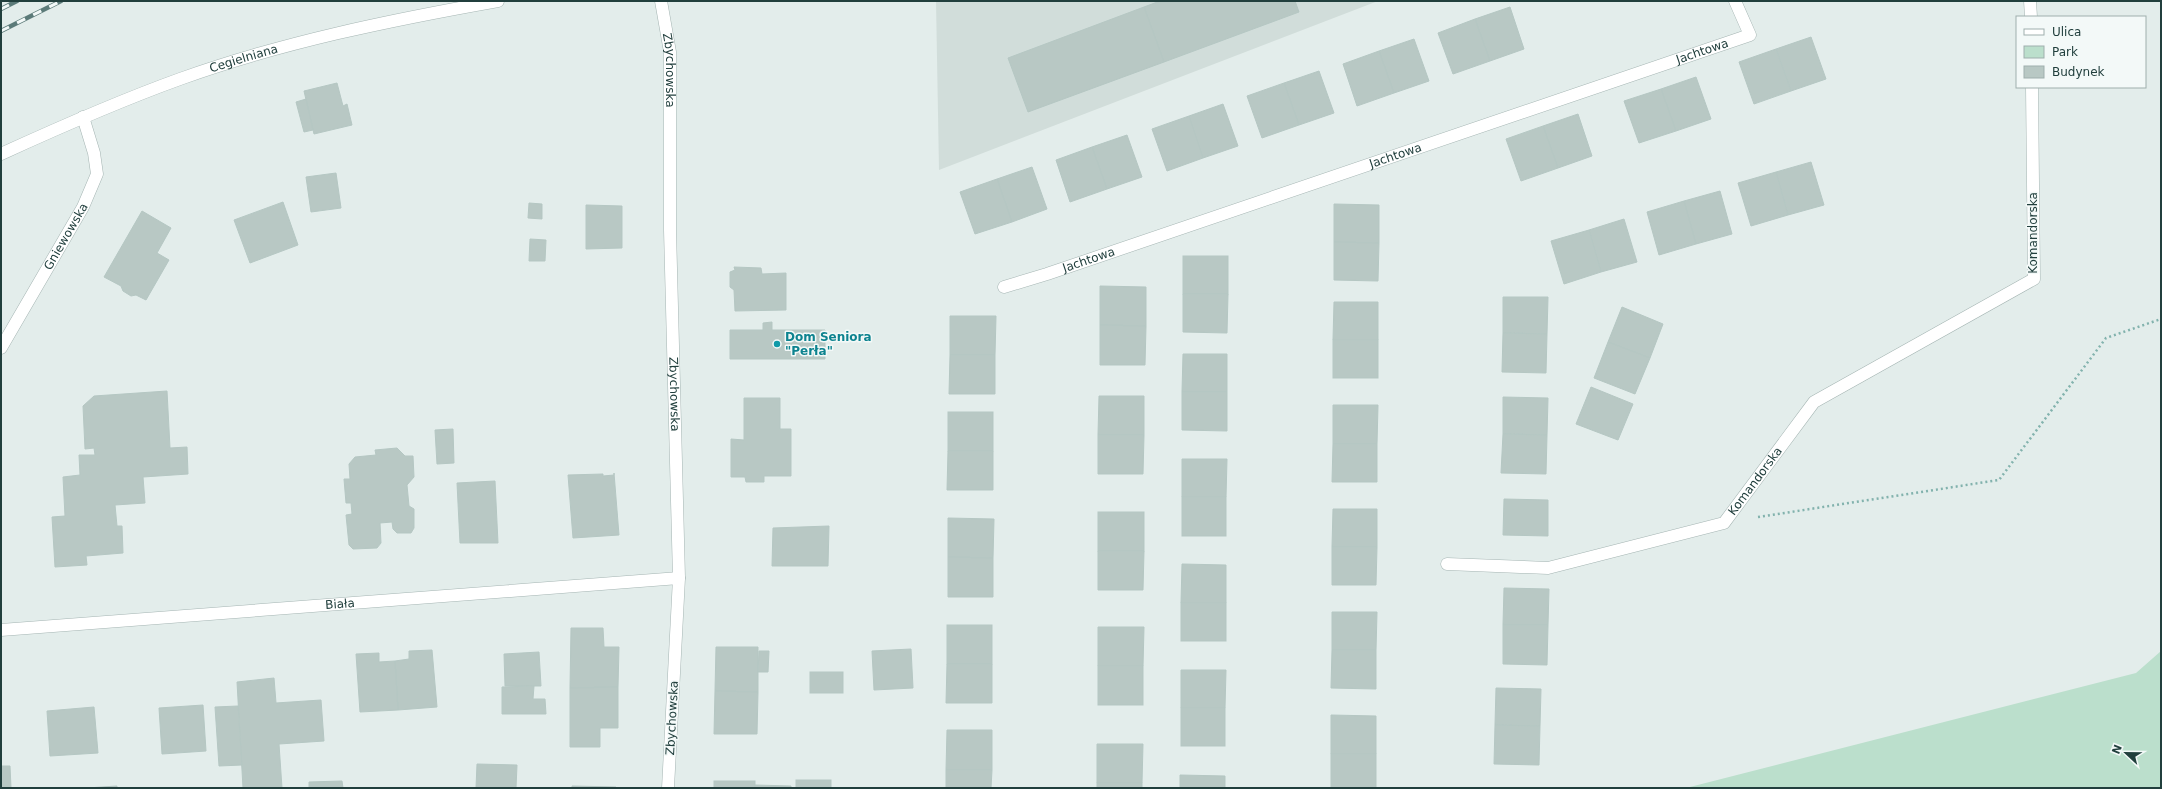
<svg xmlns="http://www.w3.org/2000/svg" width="2162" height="789" viewBox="0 0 2162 789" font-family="'DejaVu Sans',sans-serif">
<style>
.built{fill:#d1ddda}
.green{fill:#bbdfcc}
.building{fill:#b8c8c4;stroke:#b5c7c3}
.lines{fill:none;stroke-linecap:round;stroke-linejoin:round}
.service-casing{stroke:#a5b5b3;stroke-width:13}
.minor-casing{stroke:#a5b5b3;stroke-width:13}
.tertiary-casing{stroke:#a5b5b3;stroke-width:13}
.path{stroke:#82b2ad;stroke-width:2.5;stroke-dasharray:2 3;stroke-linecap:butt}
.service{stroke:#fff;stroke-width:12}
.minor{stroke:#fff;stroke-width:12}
.tertiary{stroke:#fff;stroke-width:12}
.rail-casing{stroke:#5c7b79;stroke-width:4.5}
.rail{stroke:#f3f9f8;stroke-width:3;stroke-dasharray:9;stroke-linecap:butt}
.culture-dot{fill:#0f9aa8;stroke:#f3f9f8;stroke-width:1.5}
.labels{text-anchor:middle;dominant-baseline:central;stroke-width:3;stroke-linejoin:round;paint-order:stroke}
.street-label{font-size:12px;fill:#213f3d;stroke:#f3f9f8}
.culture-label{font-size:12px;font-weight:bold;fill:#0d838f;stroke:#f3f9f8;text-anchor:start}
</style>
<rect width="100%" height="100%" fill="#e3edeb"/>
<polygon class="built" points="936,1 1378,1 939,170"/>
<polygon class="green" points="2161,651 2161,788 1686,788 2136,673"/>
<g class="building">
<polygon points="1160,1 1295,1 1299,12 1164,62 1144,7"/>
<polygon points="1144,7 1164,62 1028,112 1008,58"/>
<polygon points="1510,7 1524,49 1490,61 1475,19"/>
<polygon points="1475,19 1490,61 1453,74 1438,33"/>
<polygon points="1811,37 1826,79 1791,91 1776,49"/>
<polygon points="1414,39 1429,81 1394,93 1379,51"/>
<polygon points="1776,49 1791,91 1754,104 1739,62"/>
<polygon points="1379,51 1394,93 1357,106 1343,64"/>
<polygon points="1319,71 1334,113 1299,125 1284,83"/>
<polygon points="1696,77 1711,119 1676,131 1661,89"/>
<polygon points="337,83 343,106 347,104 352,125 314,134 304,91"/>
<polygon points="1284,83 1299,125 1262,138 1247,96"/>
<polygon points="1661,89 1676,131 1639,143 1624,101"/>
<polygon points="306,99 313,130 304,132 296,102"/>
<polygon points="1223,104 1238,146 1203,158 1189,116"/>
<polygon points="1578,114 1592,156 1558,168 1543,126"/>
<polygon points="1189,116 1203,158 1167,171 1152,129"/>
<polygon points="1543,126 1558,168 1521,181 1506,139"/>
<polygon points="1127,135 1142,177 1107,189 1092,147"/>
<polygon points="1092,147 1107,189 1070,202 1056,160"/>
<polygon points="1811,162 1824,205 1788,215 1776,172"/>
<polygon points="1032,167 1047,209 1012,222 997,179"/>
<polygon points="1776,172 1788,215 1751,226 1738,183"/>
<polygon points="336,173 341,208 311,212 306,177"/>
<polygon points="997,179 1012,222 975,234 960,192"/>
<polygon points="1720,191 1732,234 1696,244 1684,201"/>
<polygon points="1684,201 1696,244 1659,255 1647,212"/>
<polygon points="283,202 298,245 250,263 234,220"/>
<polygon points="529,203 542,204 542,219 528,218"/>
<polygon points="1334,204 1379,205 1379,243 1334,242"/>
<polygon points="586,205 622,206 622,248 586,249"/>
<polygon points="142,211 171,228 157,253 169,260 146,300 136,295 131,296 123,291 121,286 104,277"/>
<polygon points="1624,219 1637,262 1601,272 1589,230"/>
<polygon points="1589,230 1601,272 1564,284 1551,241"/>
<polygon points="530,239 546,240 545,261 529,261"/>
<polygon points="1334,242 1379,243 1378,281 1334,280"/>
<rect x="1183" y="256" width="45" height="38"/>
<polygon points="734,267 761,268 762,274 786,273 786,310 735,311 734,290 730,287 730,272 735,270"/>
<polygon points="1100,286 1146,287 1146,326 1100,325"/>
<polygon points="1183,294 1228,294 1227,333 1183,332"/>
<polygon points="1503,297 1548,297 1547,334 1503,333"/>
<polygon points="1334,302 1378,302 1378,340 1333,340"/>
<polygon points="1622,307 1663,324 1650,358 1608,342"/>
<polygon points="950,316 996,316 995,355 950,355"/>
<polygon points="772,322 772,330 825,330 825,359 730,359 730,330 763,330 763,323"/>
<polygon points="1100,325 1146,326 1145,365 1100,365"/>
<polygon points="1503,333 1547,334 1546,373 1502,372"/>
<rect x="1333" y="340" width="45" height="38"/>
<polygon points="1608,342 1650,358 1635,394 1594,378"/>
<polygon points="1183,354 1227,354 1227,392 1182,392"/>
<polygon points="950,355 995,355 995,394 949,394"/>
<polygon points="1591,387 1633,404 1618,440 1576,424"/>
<polygon points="167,391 170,448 187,447 188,474 143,477 145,503 115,505 117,526 122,526 123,553 86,556 87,565 55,567 52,517 65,516 63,477 80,475 79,455 95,455 94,448 85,449 83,406 94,396"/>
<polygon points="1182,392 1227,392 1227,431 1182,430"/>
<polygon points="1099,396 1144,396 1144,435 1098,435"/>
<polygon points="1503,397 1548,398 1547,435 1503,434"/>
<polygon points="744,398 780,398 780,429 791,429 791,476 764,476 764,482 746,482 745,477 731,477 731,439 744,440"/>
<polygon points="1333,405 1378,405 1377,444 1333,444"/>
<rect x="948" y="412" width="45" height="39"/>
<polygon points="453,429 454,463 437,464 435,430"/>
<polygon points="1503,434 1547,435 1546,474 1501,473"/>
<polygon points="1098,435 1144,435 1143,474 1098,474"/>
<polygon points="1333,444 1377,444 1377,482 1332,482"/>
<polygon points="397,448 405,456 413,456 414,477 407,485 409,506 414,509 414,528 411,533 397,533 393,529 392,522 380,523 381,543 377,548 353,549 349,545 346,515 352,514 351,503 346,503 344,479 350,479 349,464 355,457 376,455 375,450"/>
<polygon points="948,451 993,451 993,490 947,490"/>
<polygon points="1182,459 1227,459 1226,497 1182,497"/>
<polygon points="614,473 619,535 573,538 568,475 603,474 603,476 614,475"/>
<polygon points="495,481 498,543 460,543 457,483"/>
<rect x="1182" y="497" width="44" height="39"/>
<polygon points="1504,499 1548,500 1548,536 1503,535"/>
<polygon points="1333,509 1377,509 1377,547 1332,547"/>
<rect x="1098" y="512" width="46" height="39"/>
<polygon points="948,518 994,519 993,558 948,557"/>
<polygon points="829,526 828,566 772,566 773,528"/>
<polygon points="1332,547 1377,547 1376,585 1332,585"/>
<polygon points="1098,551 1144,551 1143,590 1098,590"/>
<polygon points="948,557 993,558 993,597 948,597"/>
<polygon points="1182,564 1226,565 1226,603 1181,603"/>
<polygon points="1504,588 1549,589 1548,625 1503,625"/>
<rect x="1181" y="603" width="45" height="38"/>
<polygon points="1332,612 1377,612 1376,650 1332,650"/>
<rect x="947" y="625" width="45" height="39"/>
<polygon points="1503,625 1548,625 1547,665 1503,664"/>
<polygon points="1098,627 1144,627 1143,666 1098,666"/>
<polygon points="571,628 603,628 604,647 619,647 618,687 570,688"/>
<polygon points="716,647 758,647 758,692 715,691"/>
<polygon points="911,649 913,688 874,690 872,651"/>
<polygon points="432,650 437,707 398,710 395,661 409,659 409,651"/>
<polygon points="1332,650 1376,650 1376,689 1331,688"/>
<polygon points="759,651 769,651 768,672 758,672"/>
<polygon points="539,652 541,686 505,686 504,654"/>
<polygon points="379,653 379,662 395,661 398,710 360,712 356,654"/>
<polygon points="947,664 992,664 992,703 946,703"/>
<rect x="1098" y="666" width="45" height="39"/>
<polygon points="1181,670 1226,670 1225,708 1181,708"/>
<rect x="810" y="672" width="33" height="21"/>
<polygon points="274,678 276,703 321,700 324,741 279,744 282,788 243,788 237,682"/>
<polygon points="534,686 533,699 545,699 546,714 502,714 502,687"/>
<polygon points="618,687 618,728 600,728 600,747 570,747 570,688"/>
<polygon points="1496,688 1541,689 1540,726 1495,725"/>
<polygon points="715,691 758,692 757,734 714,734"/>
<polygon points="203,705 206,751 162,754 159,708"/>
<polygon points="238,706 242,765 219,766 215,707"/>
<polygon points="94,707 98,753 50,756 47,711"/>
<rect x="1181" y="708" width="44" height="38"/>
<polygon points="1331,715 1376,716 1376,754 1331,754"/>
<polygon points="1495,725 1540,726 1539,765 1494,764"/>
<polygon points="947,730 992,730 992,770 946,770"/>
<polygon points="1097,744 1143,744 1142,783 1097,783"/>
<rect x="1331" y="754" width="45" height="34"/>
<polygon points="477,764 517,765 516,788 476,788"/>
<polygon points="1,766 10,766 11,788 1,788"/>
<polygon points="946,770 992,770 991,788 946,788"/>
<polygon points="1180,775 1225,776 1225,788 1180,788"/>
<rect x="796" y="780" width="35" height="8"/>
<polygon points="342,781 343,788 309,788 309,782"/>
<rect x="714" y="781" width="41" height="7"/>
<rect x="1097" y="783" width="45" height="5"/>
<polygon points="755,785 791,786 791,788 755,788"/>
<polygon points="117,786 117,788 87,788"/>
<polygon points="572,786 616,787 616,788 572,788"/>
</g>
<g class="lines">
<defs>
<g id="service">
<polyline points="2030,1 2031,17"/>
<path id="s1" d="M1004 287 1047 274 1750 35 1735 1"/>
<path id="s2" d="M1447 564 1548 568 1724 523 1814 402 2034 279 2032 87"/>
</g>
<g id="minor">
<path id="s3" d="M661 1 670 52V230L679 578 668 788"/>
<path id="s4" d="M1 348 83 207 97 174 94 153 83 117"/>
<path id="s5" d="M1 630 679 578"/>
</g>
<g id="tertiary">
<path id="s6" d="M1 154C60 127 119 101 180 79 283 42 391 20 498 1"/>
</g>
</defs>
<use href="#service" class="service-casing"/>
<use href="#minor" class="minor-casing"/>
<use href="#tertiary" class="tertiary-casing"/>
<polyline class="path" points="1758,517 1999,480 2106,338 2161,319"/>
<use href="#service" class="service"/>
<use href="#minor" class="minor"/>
<use href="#tertiary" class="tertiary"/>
<defs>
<g id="rail">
<polyline points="1,9 17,1"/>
<polyline points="1,31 61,1"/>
</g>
</defs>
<use href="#rail" class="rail-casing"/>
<use href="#rail" class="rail"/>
</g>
<circle class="culture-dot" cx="777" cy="344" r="4"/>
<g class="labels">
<g class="street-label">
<text stroke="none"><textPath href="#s1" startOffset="737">Jachtowa</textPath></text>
<text stroke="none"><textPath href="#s6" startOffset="261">Cegielniana</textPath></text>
<text stroke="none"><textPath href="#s3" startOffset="70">Zbychowska</textPath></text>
<text stroke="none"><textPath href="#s1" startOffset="413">Jachtowa</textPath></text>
<text transform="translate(2033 233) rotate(-90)">Komandorska</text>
<text stroke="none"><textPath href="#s4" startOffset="129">Gniewowska</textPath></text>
<text stroke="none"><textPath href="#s1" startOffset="89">Jachtowa</textPath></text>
<text stroke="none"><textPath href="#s3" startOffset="394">Zbychowska</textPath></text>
<text stroke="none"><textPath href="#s2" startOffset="335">Komandorska</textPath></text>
<text stroke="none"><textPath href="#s5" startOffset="340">Biała</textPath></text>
<text transform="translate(672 718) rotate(-87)">Zbychowska</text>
</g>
<g class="culture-label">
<text x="785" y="337">Dom Seniora<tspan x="785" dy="14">"Perła"</tspan></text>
</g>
</g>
<rect width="2162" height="789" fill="none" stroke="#213f3d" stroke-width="4"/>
<rect x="2016" y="16" width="130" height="72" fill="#f3f9f8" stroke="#9fafad"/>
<rect x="2024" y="29" width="20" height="6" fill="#ffffff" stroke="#9fafad"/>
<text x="2052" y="36" font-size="12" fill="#213f3d">Ulica</text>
<rect x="2024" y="46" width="20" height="12" fill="#bbdfcc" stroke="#9fafad"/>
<text x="2052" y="56" font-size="12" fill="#213f3d">Park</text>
<rect x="2024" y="66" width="20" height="12" fill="#b8c8c4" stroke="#9fafad"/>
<text x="2052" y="76" font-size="12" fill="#213f3d">Budynek</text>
<g transform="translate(2126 753) rotate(292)" stroke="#f3f9f8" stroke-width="3" paint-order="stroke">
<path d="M0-3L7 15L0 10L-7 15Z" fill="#213f3d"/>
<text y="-6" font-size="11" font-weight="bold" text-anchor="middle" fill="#213f3d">N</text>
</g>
</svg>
